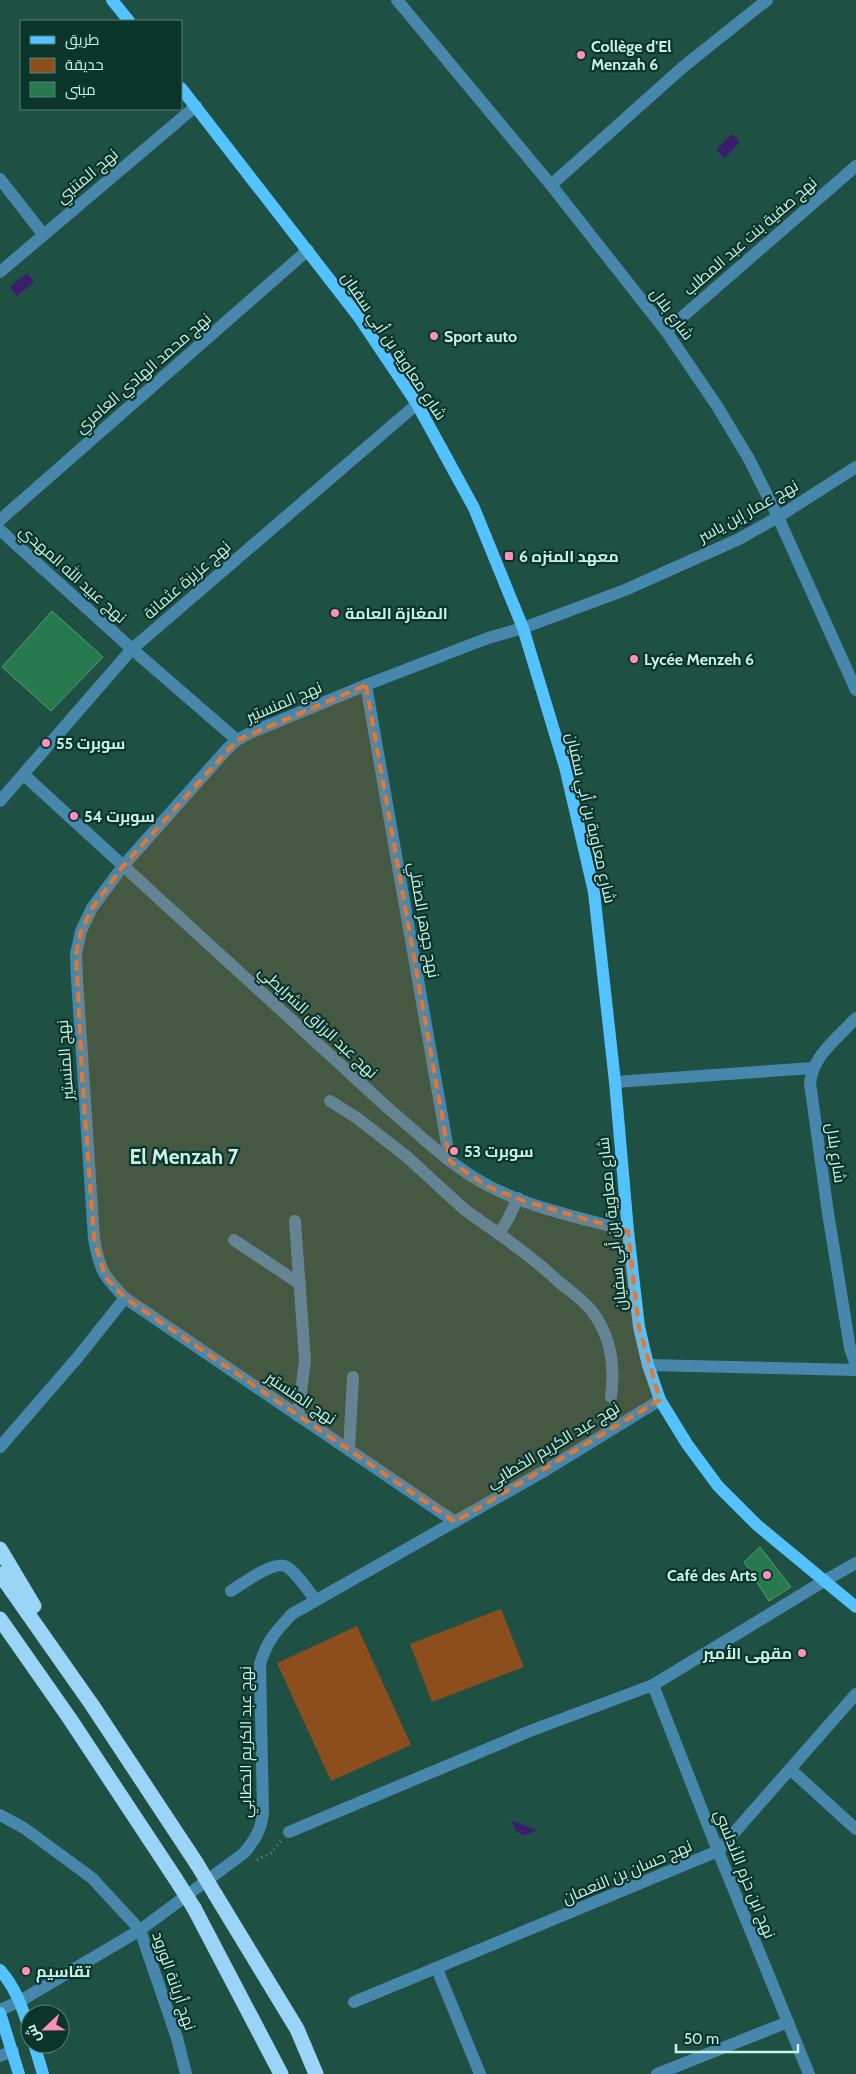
<svg xmlns="http://www.w3.org/2000/svg" width="856" height="2074" viewBox="0 0 856 2074" font-family="Cabin,Cairo,sans-serif">
<style>
.green{fill:#8c4e1c}
.water{fill:#3b1c6e}
.building{fill:#277a4d;stroke:#569b71}
.lines{fill:none;stroke-linecap:round;stroke-linejoin:round}
.path{stroke:#619184;stroke-width:3;stroke-dasharray:1 4;stroke-linecap:butt}
.minor{stroke:#4687ab;stroke-width:12}
.major{stroke:#53c2fe;stroke-width:12}
.highway{stroke:#9ad4f7;stroke-width:15}
.highway-bridge{stroke:#9ad4f7;stroke-width:15}
.marked{fill:#e27838;fill-opacity:0.2;stroke:#e27838;stroke-width:4;stroke-dasharray:10 6;stroke-linejoin:round}
.poi-dot{fill:#ff8ebb;stroke:#0b342b;stroke-width:2}
.labels{text-anchor:middle;dominant-baseline:central;stroke-width:4.5;stroke-linejoin:round;paint-order:stroke}
.poi-label{font-size:16px;font-weight:bold;fill:#c8f3e6;stroke:#0b342b;text-anchor:start}
.street-label{font-size:16px;fill:#c8f3e6;stroke:#0b342b}
.district-label{font-size:21px;font-weight:bold;fill:#c8f3e6;stroke:#0b342b}
</style>
<rect width="100%" height="100%" fill="#1e5044"/>
<g class="green">
<polygon points="501,1609 524,1667 432,1702 410,1644"/>
<polygon points="357,1626 411,1745 331,1781 277,1663"/>
</g>
<g class="water">
<polygon points="732,134 740,142 725,158 716,150"/>
<polygon points="27,273 34,282 17,296 10,287"/>
<polygon points="511,1820 536,1830 525,1836 517,1832"/>
</g>
<g class="building">
<polygon points="52,611 103,657 51,711 2,667"/>
<polygon points="760,1547 791,1587 769,1601 744,1562"/>
</g>
<g class="lines">
<polyline class="path" points="257,1860 271,1853 281,1841"/>
<g class="minor">
<polyline points="397,0 551,185 666,331 717,406 749,459 778,517 856,690"/>
<polyline points="0,179 43,234"/>
<polyline points="551,185 683,67 767,0"/>
<polyline points="0,272 196,106"/>
<polyline points="666,331 856,166"/>
<polyline points="0,520 308,250"/>
<polyline points="0,530 132,649 237,740"/>
<polyline points="366,685 450,1161"/>
<path d="M24 775 389 1109C421 1136 452 1167 489 1186 530 1208 583 1218 628 1231"/>
<polyline points="0,801 132,649 417,404"/>
<path d="M856 1018C838 1038 813 1055 810 1083L828 1213 850 1348 856 1365"/>
<polyline points="615,1082 813,1068"/>
<polyline points="330,1101 357,1118 406,1156 465,1210 499,1234"/>
<path d="M518 1198 508 1219 499 1234C520 1249 540 1264 559 1282 570 1291 582 1299 591 1310 611 1335 615 1367 611 1397"/>
<polyline points="295,1221 305,1360 298,1416"/>
<polyline points="234,1240 300,1284"/>
<polyline points="648,1365 856,1370"/>
<polyline points="0,1447 78,1357 125,1298"/>
<polyline points="349,1450 353,1377"/>
<path d="M455 1522 125 1298C103 1275 100 1271 94 1239L77 979 76 954 81 931 92 908 123 866 227 749 237 740 250 733 366 685 488 638 523 628 625 590 739 539 778 517 856 467"/>
<path d="M231 1591C242 1584 275 1559 287 1567 297 1573 308 1591 316 1600"/>
<polyline points="653,1685 718,1851 809,2074"/>
<polyline points="790,1769 856,1829"/>
<polyline points="0,1815 24,1828 92,1878 140,1930 177,2038 186,2074"/>
<polyline points="289,1832 530,1731 653,1685 824,1581 856,1563"/>
<polyline points="437,1969 480,2074"/>
<polyline points="354,2002 718,1851 856,1694"/>
<path d="M0 2010 20 2001 140 1930 244 1853C255 1840 261 1830 263 1813L260 1664C267 1641 276 1631 292 1614L546 1470 660 1400"/>
<polyline points="0,2056 13,2051"/>
<polyline points="657,2074 788,2022"/>
</g>
<g class="major">
<polyline points="112,0 129,21"/>
<polyline points="181,88 358,316 417,404 474,508 523,628 565,767 594,892 615,1082 628,1231 639,1327 648,1365 660,1400 687,1444 718,1486 757,1525 856,1607"/>
<path d="M0 1970C16 1988 23 2009 30 2032"/>
<polyline points="0,2013 19,2074"/>
<polyline points="34,2044 43,2074"/>
</g>
<g class="highway">
<polyline points="0,1549 34,1606"/>
<polyline points="0,1574 92,1705 197,1864"/>
<polyline points="0,1619 70,1719 175,1878"/>
<polyline points="215,1894 297,2029 316,2074"/>
<polyline points="194,1908 281,2074"/>
</g>
<g class="highway-bridge">
<polyline points="197,1864 215,1894"/>
<polyline points="175,1878 194,1908"/>
</g>
</g>
<path class="marked" d="M366 685 450 1161 489 1187 524 1201 628 1231 639 1327 660 1400 455 1522 125 1298 105 1277 94 1239 82 1076 76 954 81 931 92 908 123 866 237 740Z"/>
<g class="poi-dot">
<circle cx="581" cy="55" r="5"/>
<circle cx="434" cy="336" r="5"/>
<rect x="504" y="551" width="10" height="10" rx="2.5"/>
<circle cx="335" cy="613" r="5"/>
<circle cx="634" cy="659" r="5"/>
<circle cx="46" cy="743" r="5"/>
<circle cx="74" cy="816" r="5"/>
<circle cx="454" cy="1151" r="5"/>
<circle cx="767" cy="1575" r="5"/>
<circle cx="802" cy="1653" r="5"/>
<circle cx="26" cy="1971" r="5"/>
</g>
<g class="labels">
<g class="poi-label">
<text x="591" y="46">Collège d'El<tspan x="591" dy="18">Menzah 6</tspan></text>
<text x="444" y="336">Sport auto</text>
<text x="519" y="556">معهد المنزه 6</text>
<text x="345" y="613">المغازة العامة</text>
<text x="644" y="659">Lycée Menzeh 6</text>
<text x="56" y="743">سوبرت 55</text>
<text x="84" y="816">سوبرت 54</text>
<text x="464" y="1151">سوبرت 53</text>
<text x="757" y="1575" text-anchor="end">Café des Arts</text>
<text x="792" y="1653" text-anchor="end">مقهى الأمير</text>
<text x="36" y="1971">تقاسيم</text>
</g>
<g class="street-label">
<text transform="translate(87 176) rotate(-40)">نهج المتنبي</text>
<text transform="translate(750 236) rotate(-41)">نهج صفية بنت عبد المطلب</text>
<text transform="translate(672 314) rotate(53)">شارع بلال</text>
<text transform="translate(394 346) rotate(56)">شارع معاوية بن أبي سفيان</text>
<text transform="translate(143 373) rotate(-41)">نهج محمد الهادي العامري</text>
<text transform="translate(748 511) rotate(-29)">نهج عمار إبن ياسر</text>
<text transform="translate(73 574) rotate(42)">نهج عبيد الله المهدي</text>
<text transform="translate(187 580) rotate(-41)">نهج عزيزة عثمانة</text>
<text transform="translate(284 702) rotate(-23)">نهج المنستير</text>
<text transform="translate(591 818) rotate(77)">شارع معاوية بن أبي سفيان</text>
<text transform="translate(424 920) rotate(80)">نهج جوهر الصقلي</text>
<text transform="translate(318 1022) rotate(43)">نهج عبد الرزاق الشرايطي</text>
<text transform="translate(65 1060) rotate(-94)">نهج المنستير</text>
<text transform="translate(836 1153) rotate(82)">شارع بلال</text>
<text transform="translate(612 1224) rotate(-96)">شارع معاوية بن أبي سفيان</text>
<text transform="translate(301 1398) rotate(34)">نهج المنستير</text>
<text transform="translate(553 1445) rotate(-31)">نهج عبد الكريم الخطابي</text>
<text transform="translate(245 1742) rotate(-90)">نهج عبد الكريم الخطابي</text>
<text transform="translate(627 1872) rotate(-23)">نهج حسان بن النعمان</text>
<text transform="translate(745 1874) rotate(68)">نهج ابن حزم الأندلسي</text>
<text transform="translate(174 1981) rotate(71)">نهج أريانة الورود</text>
</g>
<g class="district-label">
<text x="184" y="1156">El Menzah 7</text>
</g>
</g>
<rect x="20" y="20" width="162" height="90" fill="#0b342b" stroke="#578076"/>
<rect x="30" y="36" width="25" height="8" fill="#53c2fe" stroke="#578076"/>
<text x="65" y="45" font-size="15" fill="#c8f3e6">طريق</text>
<rect x="30" y="58" width="25" height="15" fill="#8c4e1c" stroke="#578076"/>
<text x="65" y="70" font-size="15" fill="#c8f3e6">حديقة</text>
<rect x="30" y="82" width="25" height="15" fill="#277a4d" stroke="#578076"/>
<text x="65" y="95" font-size="15" fill="#c8f3e6">مبنى</text>
<g transform="translate(45 2029) rotate(248)"><circle r="24" fill="#0b342b" stroke="#578076"/>
<path d="M0-4L9 19L0 12L-9 19Z" fill="#ff8ebb"/>
<text y="-8" font-size="14" font-weight="bold" text-anchor="middle" fill="#c8f3e6">ش</text>
</g>
<path d="M676 2044v8h122v-8" fill="none" stroke="#c8f3e6" stroke-width="2.5"/>
<text x="684" y="2044" font-size="15" fill="#c8f3e6" stroke="#0b342b" stroke-width="4" paint-order="stroke">50 m</text>
</svg>
